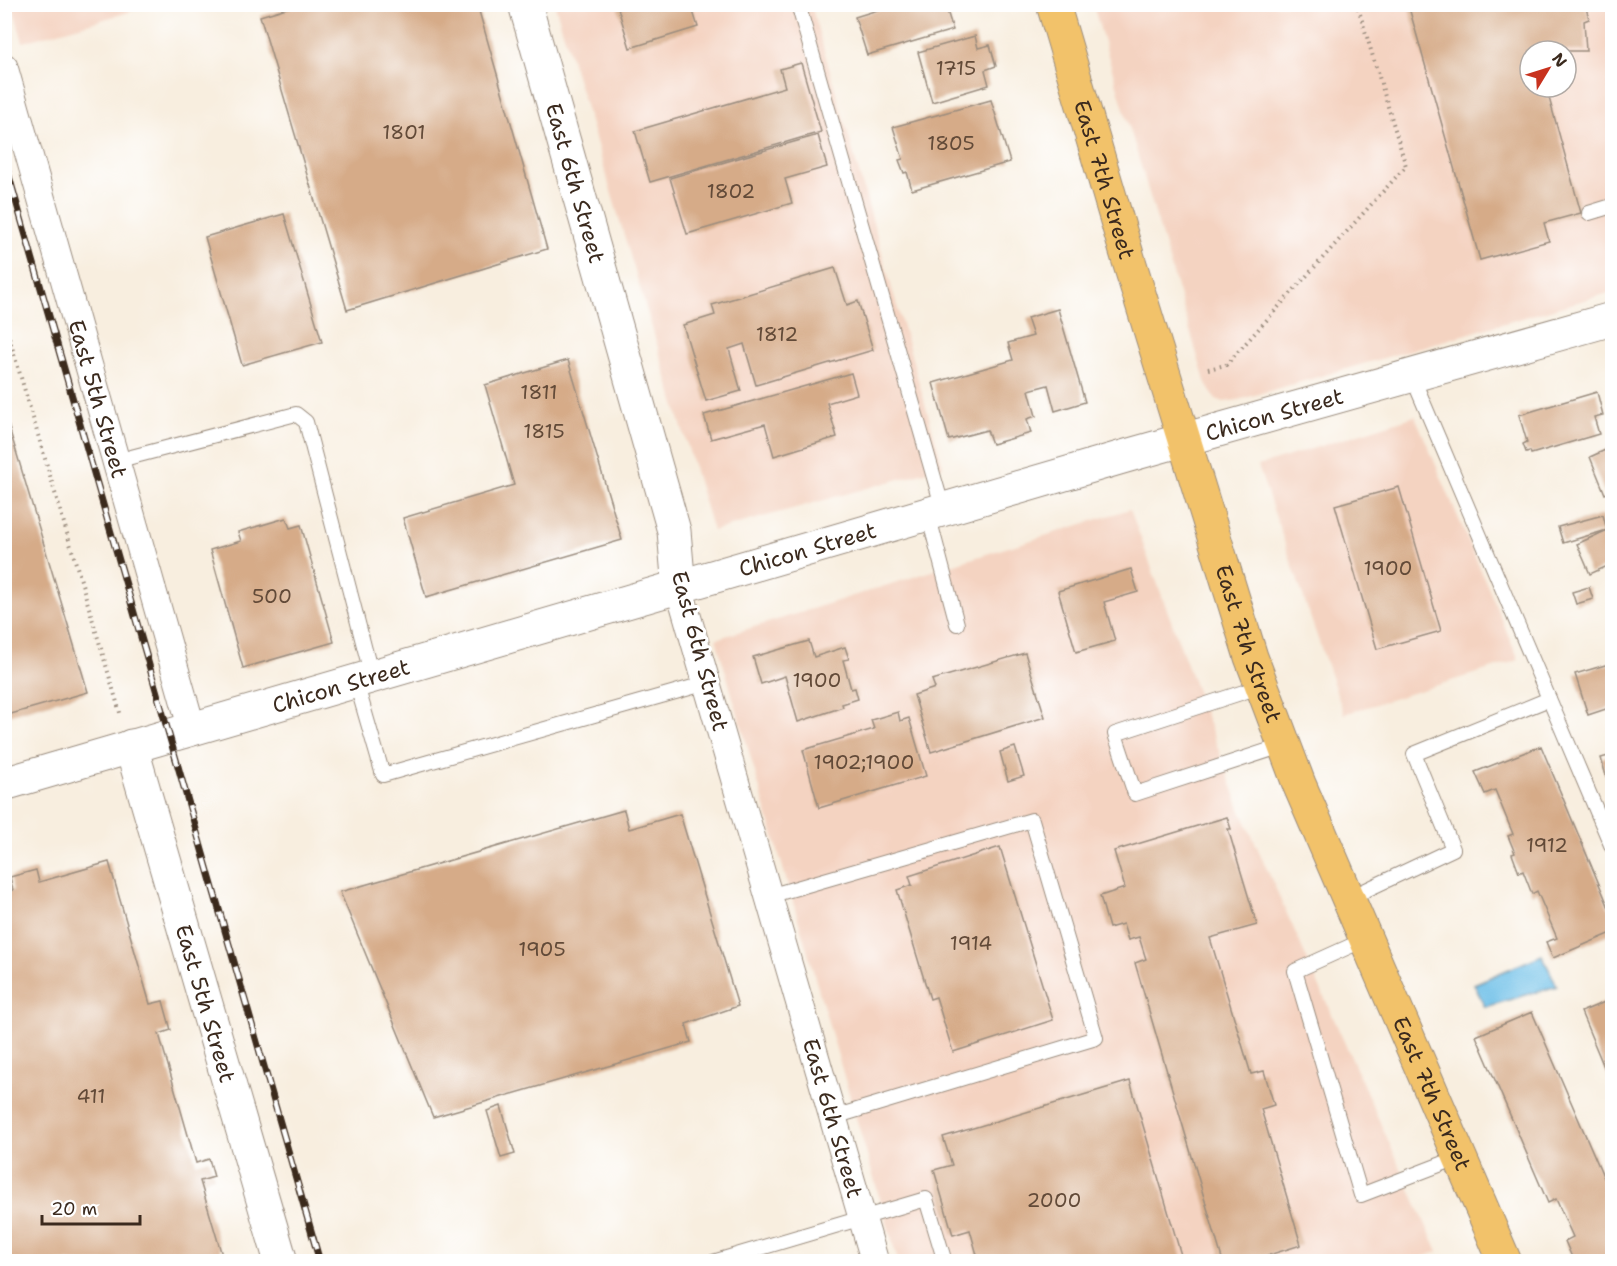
<svg xmlns="http://www.w3.org/2000/svg" width="1617" height="1266" viewBox="0 0 1617 1266" font-family="'Shantell Sans',sans-serif">
<style>
.built{fill:#f4d3c1;fill-rule:evenodd}
.water{fill:#6bbee7;stroke:#537482;stroke-width:1.5}
.building{fill:#d6ab88}
.lines{fill:none;stroke-linecap:round;stroke-linejoin:round}
.service-casing{stroke:#9a8c7e;stroke-width:16}
.minor-casing{stroke:#9a8c7e;stroke-width:29}
.tertiary-casing{stroke:#9a8c7e;stroke-width:35}
.primary-casing{stroke:#9a8c7e;stroke-width:35}
.path{stroke:#9a8c7e;stroke-width:4;stroke-dasharray:1.5 4.5;stroke-linecap:butt}
.service{stroke:#fff;stroke-width:14}
.minor{stroke:#fff;stroke-width:27}
.tertiary{stroke:#fff;stroke-width:33}
.primary{stroke:#f2c26a;stroke-width:33}
.rail-casing{stroke:#3b2a1e;stroke-width:7}
.rail{stroke:#fff;stroke-width:4.5;stroke-dasharray:14;stroke-linecap:butt}
.labels{text-anchor:middle;dominant-baseline:central;stroke-width:6;stroke-linejoin:round;paint-order:stroke}
.number-label{font-size:20px;fill:#624a38}
.street-label{font-size:22px;fill:#3b2a1e;stroke:#fff}
</style>
<rect width="100%" height="100%" fill="#fff"/>
<filter id="ink" filterUnits="userSpaceOnUse"><feTurbulence type="fractalNoise" baseFrequency=".0167" numOctaves="2"/><feDisplacementMap in="SourceGraphic" scale="12" xChannelSelector="R" yChannelSelector="G"/><feConvolveMatrix kernelMatrix="1 2 1 2 8 2 1 2 1" color-interpolation-filters="sRGB"/></filter>
<filter id="wash" filterUnits="userSpaceOnUse"><feTurbulence type="fractalNoise" baseFrequency=".008" numOctaves="4" result="noise"/><feDisplacementMap in="SourceGraphic" scale="24" xChannelSelector="R" yChannelSelector="G"/><feGaussianBlur stdDeviation="1.35" result="paint"/><feColorMatrix in="noise" values="0 0 0 0 0 0 0 0 0 0 0 0 0 0 0 0 0 1.4 0 .05"/><feComposite in="paint" operator="in"/></filter>
<g filter="url(#wash)">
<rect width="100%" height="100%" fill="#f8eedf"/>
<g class="built">
<polygon points="12,4 154,4 154,5 23,42"/>
<polygon points="555,5 811,5 943,467 713,531"/>
<path d="M1093 5H1612V292L1238 400 1224 402 1216 399 1210 391 1205 381ZM1530 51H1566V87H1530Z"/>
<polygon points="1415,416 1519,660 1344,714 1258,466"/>
<polygon points="1130,509 1241,811 1438,1252 1407,1262 898,1261 716,639"/>
</g>
<polygon class="water" points="1542,955 1557,986 1485,1007 1474,984"/>
<g id="blocks">
<g class="building">
<polygon points="300,4 477,4 547,249 347,310 260,16"/>
<polygon points="897,4 945,4 953,30 867,55 855,17"/>
<polygon points="1408,4 1585,4 1589,19 1584,21 1586,51 1530,51 1530,87 1546,87 1581,213 1544,223 1549,241 1480,260"/>
<polygon points="617,5 691,5 698,27 630,48"/>
<polygon points="975,36 978,48 990,45 996,66 985,70 989,85 932,102 918,52"/>
<polygon points="801,63 821,132 650,182 635,131 785,87 780,69"/>
<polygon points="991,100 1010,162 912,190 907,172 904,173 899,160 903,159 893,127"/>
<polygon points="818,135 827,167 785,179 792,203 687,234 670,178"/>
<polygon points="284,214 322,342 242,365 205,237"/>
<polygon points="835,268 847,305 858,301 873,350 756,385 744,344 729,349 741,391 706,401 683,325 715,315 712,305"/>
<polygon points="1058,309 1085,402 1055,411 1048,385 1029,390 1036,416 1027,419 1031,433 992,444 987,430 949,440 933,383 1013,360 1008,343 1033,336 1027,318"/>
<polygon points="568,360 622,540 426,597 403,518 514,485 485,385"/>
<polygon points="851,373 857,394 827,403 837,437 774,456 765,424 711,439 704,415"/>
<polygon points="1597,392 1603,415 1594,417 1599,434 1531,454 1530,451 1526,452 1523,444 1527,442 1519,415"/>
<polygon points="4,411 88,692 4,716"/>
<polygon points="1612,447 1612,491 1605,494 1590,457"/>
<polygon points="1399,487 1441,631 1377,649 1335,505"/>
<polygon points="1603,515 1607,530 1563,543 1558,527"/>
<polygon points="286,518 290,528 301,525 334,642 243,668 210,550 241,541 238,532"/>
<polygon points="1612,528 1612,564 1590,574 1577,544"/>
<polygon points="1131,569 1138,592 1104,602 1115,641 1076,652 1058,591"/>
<polygon points="1589,587 1593,599 1576,604 1572,592"/>
<polygon points="809,641 814,657 845,647 849,659 843,660 851,689 855,688 858,699 842,704 843,707 798,722 785,676 761,684 753,657"/>
<polygon points="1025,653 1045,717 931,752 914,695 935,688 932,680"/>
<polygon points="1612,663 1612,707 1588,715 1575,674"/>
<polygon points="898,712 900,721 909,718 926,776 819,808 803,750 874,729 871,720"/>
<polygon points="1541,746 1612,915 1612,933 1553,958 1546,942 1557,938 1537,891 1532,894 1523,871 1519,873 1512,854 1515,853 1508,836 1513,834 1495,790 1485,794 1475,772"/>
<polygon points="1015,747 1024,776 1008,781 1000,752"/>
<polygon points="1612,755 1612,774 1606,776 1601,758"/>
<polygon points="624,810 629,829 680,814 738,1006 686,1024 691,1042 433,1117 340,892"/>
<polygon points="1227,817 1231,829 1228,829 1257,925 1210,938 1251,1074 1264,1071 1274,1105 1261,1109 1301,1245 1246,1262 1223,1262 1135,963 1146,959 1139,937 1128,940 1123,924 1109,928 1100,896 1125,888 1114,851"/>
<polygon points="1000,847 1053,1020 953,1052 936,997 930,999 897,890 912,885 909,876"/>
<polygon points="109,862 150,1004 163,1001 171,1030 159,1034 196,1163 209,1159 214,1177 200,1181 224,1262 4,1262 4,893 13,890 10,877 36,870 39,882"/>
<polygon points="1612,999 1612,1086 1581,1012"/>
<polygon points="1532,1012 1604,1178 1612,1175 1612,1262 1574,1262 1565,1241 1573,1237 1556,1199 1548,1203 1476,1036"/>
<polygon points="1130,1081 1183,1262 979,1262 970,1230 953,1235 934,1170 952,1165 943,1137"/>
<polygon points="501,1106 515,1154 501,1158 487,1111"/>
</g>
</g>
</g>
<g filter="url(#ink)">
<use href="#blocks" fill-opacity="0" stroke="#9a8c7e" stroke-width="1.5"/>
<g class="lines">
<defs>
<g id="service">
<polyline points="798,4 943,509"/>
<polyline points="1589,213 1612,206"/>
<polyline points="1412,376 1612,847"/>
<polyline points="116,461 296,414 306,422 372,677"/>
<polyline points="928,514 957,624"/>
<polyline points="356,682 383,775 707,683"/>
<polyline points="1262,686 1115,734 1135,794 1285,745"/>
<polyline points="769,896 1032,820 1096,1038 834,1117"/>
<polyline points="1349,898 1453,849 1414,754 1549,699"/>
<polyline points="1366,939 1295,971 1361,1195 1460,1157"/>
<polyline points="713,1262 926,1199 945,1262"/>
</g>
<g id="minor">
<path id="s1" d="M4 67 192 729"/>
<path id="s2" d="M679 588 875 1262"/>
</g>
<g id="tertiary">
<path id="s3" d="M525 4 674 531 679 588"/>
<path id="s4" d="M131 746 281 1262"/>
<path id="s5" d="M4 784 1126 456 1612 319"/>
</g>
<g id="primary">
<path id="s6" d="M1053 4 1128 258 1251 657 1299 784 1505 1262"/>
</g>
</defs>
<use href="#service" class="service-casing"/>
<use href="#minor" class="minor-casing"/>
<use href="#tertiary" class="tertiary-casing"/>
<use href="#primary" class="primary-casing"/>
<g class="path">
<polyline points="4,320 121,716"/>
<polyline points="1208,369 1226,365 1406,166 1357,4"/>
</g>
<use href="#service" class="service"/>
<use href="#minor" class="minor"/>
<use href="#tertiary" class="tertiary"/>
<use href="#primary" class="primary"/>
<defs>
<polyline id="rail" points="4,159 320,1262"/>
</defs>
<use href="#rail" class="rail-casing"/>
<use href="#rail" class="rail"/>
</g>
</g>
<g class="labels">
<g class="number-label">
<text x="956" y="68">1715</text>
<text x="404" y="132">1801</text>
<text x="951" y="143">1805</text>
<text x="731" y="191">1802</text>
<text x="777" y="334">1812</text>
<text x="539" y="392">1811</text>
<text x="544" y="431">1815</text>
<text x="1388" y="568">1900</text>
<text x="272" y="596">500</text>
<text x="817" y="680">1900</text>
<text x="864" y="762">1902;1900</text>
<text x="1547" y="845">1912</text>
<text x="971" y="943">1914</text>
<text x="542" y="949">1905</text>
<text x="91" y="1096">411</text>
<text x="1054" y="1200">2000</text>
</g>
<g class="street-label">
<text stroke="none"><textPath href="#s6" startOffset="183">East 7th Street</textPath></text>
<text stroke="none"><textPath href="#s3" startOffset="186">East 6th Street</textPath></text>
<text stroke="none"><textPath href="#s1" startOffset="345">East 5th Street</textPath></text>
<text stroke="none"><textPath href="#s5" startOffset="1323">Chicon Street</textPath></text>
<text stroke="none"><textPath href="#s5" startOffset="837">Chicon Street</textPath></text>
<text stroke="none"><textPath href="#s6" startOffset="669">East 7th Street</textPath></text>
<text transform="translate(700 651) rotate(75)">East 6th Street</text>
<text stroke="none"><textPath href="#s5" startOffset="351">Chicon Street</textPath></text>
<text stroke="none"><textPath href="#s4" startOffset="268">East 5th Street</textPath></text>
<text stroke="none"><textPath href="#s6" startOffset="1155">East 7th Street</textPath></text>
<text stroke="none"><textPath href="#s2" startOffset="552">East 6th Street</textPath></text>
</g>
</g>
<rect width="1617" height="1266" fill="none" stroke="#fff" stroke-width="24"/>
<g transform="translate(1548 69) rotate(52)"><circle r="28" fill="#ffffff" stroke="#b1aaa5" stroke-width="1.5"/>
<path d="M0-4.5L10 22L0 15L-10 22Z" fill="#c8321e"/>
<text y="-9" font-size="16" font-weight="bold" text-anchor="middle" fill="#3b2a1e">N</text>
</g>
<path d="M42 1215v9h98v-9" fill="none" stroke="#3b2a1e" stroke-width="3"/>
<text x="51" y="1215" font-size="18" fill="#3b2a1e" stroke="#ffffff" stroke-width="4.5" paint-order="stroke">20 m</text>
</svg>
